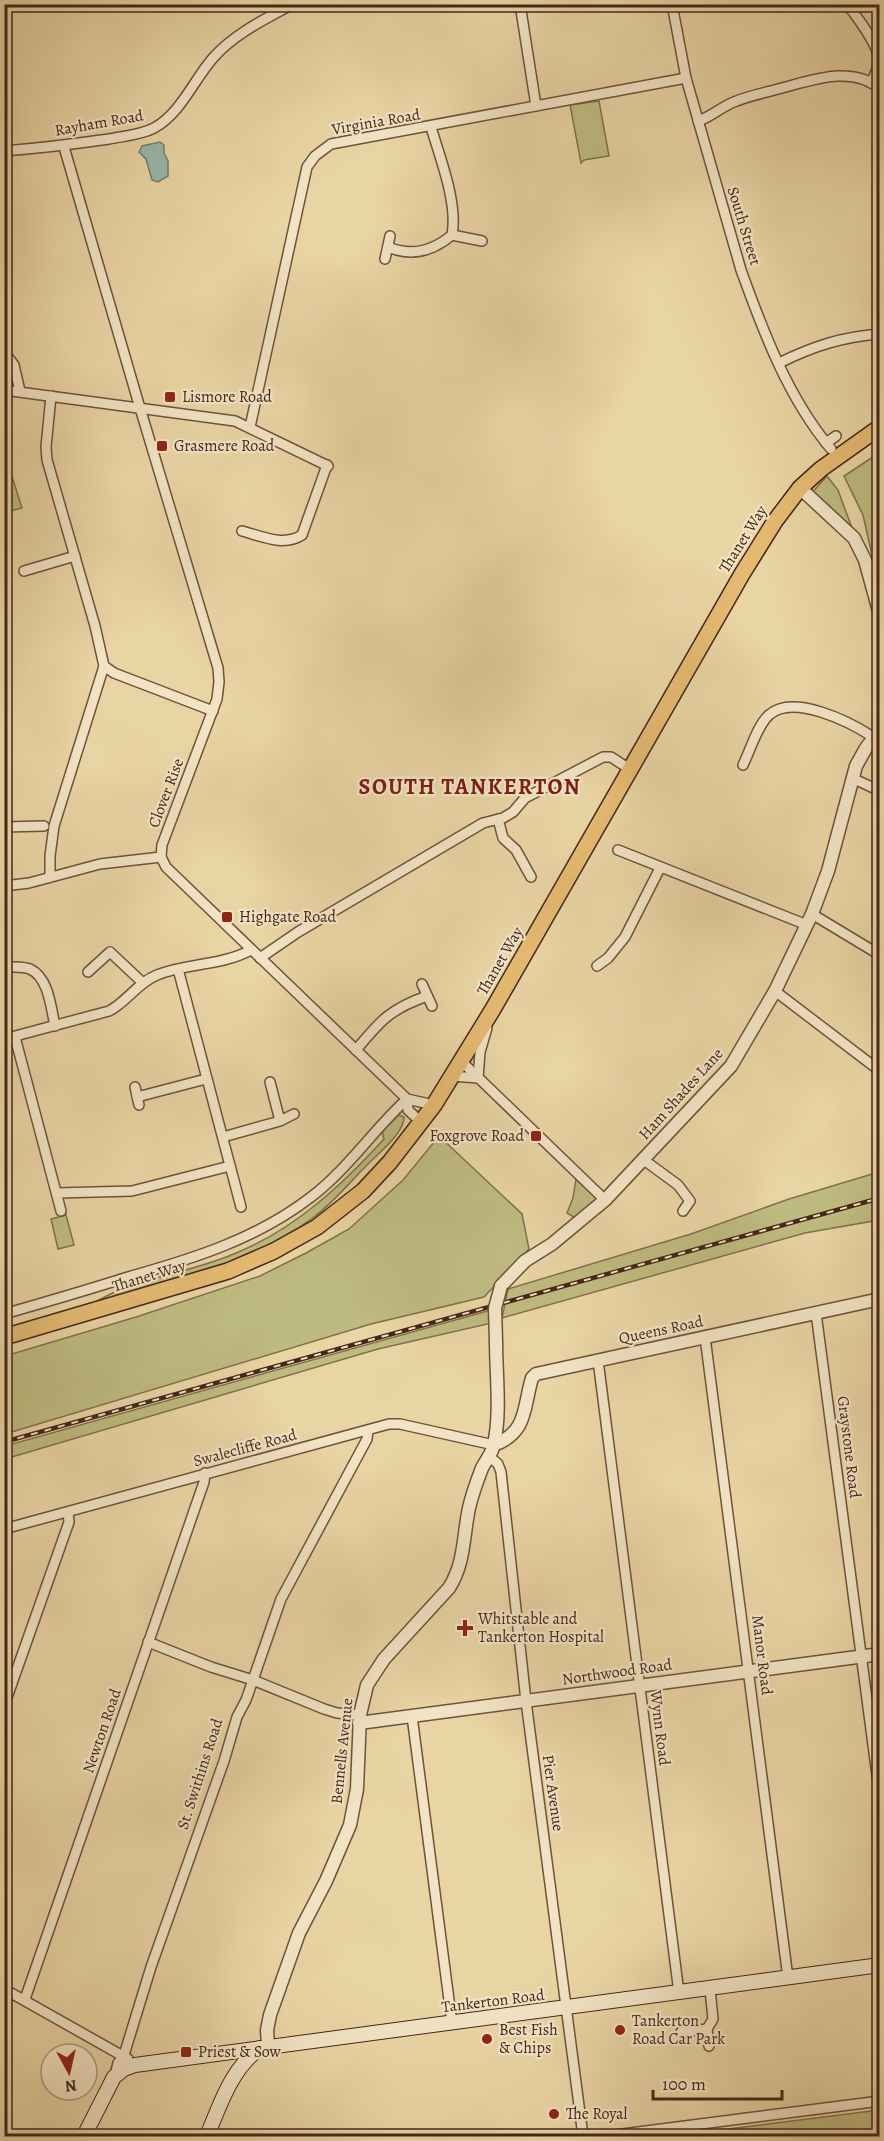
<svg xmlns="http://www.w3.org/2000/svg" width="884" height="2141" viewBox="0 0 884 2141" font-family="Alegreya,serif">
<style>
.green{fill:#bebb80;stroke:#82704d;stroke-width:1.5}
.water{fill:#97b8a8;stroke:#767e6f;stroke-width:1.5}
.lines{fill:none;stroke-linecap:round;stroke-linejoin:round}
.minor-casing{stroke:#6e523c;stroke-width:12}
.tertiary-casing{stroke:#6e523c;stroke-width:15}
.secondary-casing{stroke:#45261a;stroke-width:16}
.primary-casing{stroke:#45261a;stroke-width:18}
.minor{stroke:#f1e3c4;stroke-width:9}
.tertiary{stroke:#f1e3c4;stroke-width:12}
.secondary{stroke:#f1e3c4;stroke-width:14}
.primary{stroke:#e4ba72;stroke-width:15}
.rail-casing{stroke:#45261a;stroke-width:4.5}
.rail{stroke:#f1e3c4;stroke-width:2;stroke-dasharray:7;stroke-linecap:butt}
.tertiary-bridge-casing{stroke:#6e523c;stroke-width:15;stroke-linecap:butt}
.tertiary-bridge{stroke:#f1e3c4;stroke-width:12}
.poi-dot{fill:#8f2418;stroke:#f1e3c4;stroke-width:2}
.labels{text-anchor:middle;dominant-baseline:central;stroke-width:4.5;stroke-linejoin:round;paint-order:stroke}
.street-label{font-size:16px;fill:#45261a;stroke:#f1e3c4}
.poi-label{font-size:16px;fill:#45261a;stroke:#f1e3c4;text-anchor:start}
.district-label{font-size:22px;font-weight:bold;letter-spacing:1.5px;fill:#7a1f14;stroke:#f1e3c4}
</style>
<rect width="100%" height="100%" fill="#e9d4a4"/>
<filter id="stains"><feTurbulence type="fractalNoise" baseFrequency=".00333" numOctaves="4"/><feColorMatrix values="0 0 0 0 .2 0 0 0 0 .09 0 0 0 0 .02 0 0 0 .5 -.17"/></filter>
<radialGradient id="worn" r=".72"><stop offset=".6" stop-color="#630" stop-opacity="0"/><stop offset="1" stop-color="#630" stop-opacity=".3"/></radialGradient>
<g class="green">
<polygon points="599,101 609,156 584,160 581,163 570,105"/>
<polygon points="879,453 879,586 863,515 844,476"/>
<polygon points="10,470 22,508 5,512 5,472"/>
<polygon points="827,476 838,490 859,547 809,496"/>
<path d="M399 1115 404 1117C404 1133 380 1152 369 1163 351 1181 334 1202 314 1217 247 1267 159 1285 81 1309 95 1303 108 1294 122 1289 159 1275 200 1269 236 1253 295 1229 342 1185 384 1139L382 1131Z"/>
<polygon points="439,1136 522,1214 529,1249 484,1297 371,1324 5,1434 5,1356 136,1317 260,1276 306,1253 349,1229 403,1180"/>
<polygon points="879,1172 879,1220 805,1233 502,1318 508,1289 691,1234 789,1199"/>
<polygon points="576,1179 596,1198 595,1202 577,1219 567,1213 573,1198"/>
<polygon points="66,1215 74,1245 58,1249 51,1219"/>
<polygon points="491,1310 492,1323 378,1349 5,1459 5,1446"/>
<polygon points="879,2110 879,2136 674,2136"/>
</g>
<polygon class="water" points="160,142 164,145 164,153 168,161 168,176 158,182 152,180 146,159 139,152 142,146"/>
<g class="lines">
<defs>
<g id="minor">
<polyline points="520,4 536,106"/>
<path d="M672 4 686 78 741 270C763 331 788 398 831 449"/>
<path d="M847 4C857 17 878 44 879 60 879 67 874 76 871 83"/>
<path d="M698 121C711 117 721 107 734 102 748 96 764 93 778 89 810 81 852 64 880 89"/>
<polyline points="64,147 140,408 218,668 219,682 217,699 162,845 161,857 166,867 407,1099 434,1105"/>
<path d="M4 151C41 148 74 144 109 139 124 136 141 135 154 128 181 113 193 81 213 58 234 34 265 19 293 4"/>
<polyline points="452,235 482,241"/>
<path d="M388 247C412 257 433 251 452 235 458 203 440 158 431 127"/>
<polyline points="385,259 390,236"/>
<polyline points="4,352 14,365 20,391"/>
<path d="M779 363C814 346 841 337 880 334"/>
<polyline points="4,390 235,421 328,466"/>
<polyline points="51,396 46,447 47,460 95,626 104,666 114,673 213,711"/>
<polyline points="250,427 307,167 315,156 331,144 686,78"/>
<polyline points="826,443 836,436"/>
<path d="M242 531C261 536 284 547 302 535L327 465"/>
<polyline points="24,571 75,556"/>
<path d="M743 765C750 751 758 724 769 715 793 693 850 722 873 737"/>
<polyline points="852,778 880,791"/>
<polyline points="498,819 503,838 516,850 531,877"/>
<polyline points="4,827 44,826"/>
<polyline points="618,850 807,925"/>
<polyline points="50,877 50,856 54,826 104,666"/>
<polyline points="4,886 29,883 100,864 161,857"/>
<polyline points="812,914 880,955"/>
<polyline points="260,958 298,932 483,823 503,818 513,812 525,798 603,757 611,757 631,770"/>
<polyline points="597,966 608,958 625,937 660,868"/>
<path d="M6 967C14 967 23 966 30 969 49 978 51 1008 55 1026"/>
<polyline points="178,969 241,1207"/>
<polyline points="88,972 110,952 143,983"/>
<polyline points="422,984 432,1006"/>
<polyline points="775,991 880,1071"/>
<polyline points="15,1037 61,1211"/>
<path d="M4 1039 109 1011C127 1002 137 983 157 975 187 963 221 966 251 950"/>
<path d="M356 1050C380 1021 390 1009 427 996"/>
<polyline points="461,1061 605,1200"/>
<polyline points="452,1076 478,1078"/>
<polyline points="478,1078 480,1052 487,1028"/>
<polyline points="270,1082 280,1121"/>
<polyline points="135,1087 139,1105"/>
<polyline points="137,1097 206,1079"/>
<polyline points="407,1099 408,1110 422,1123"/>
<polyline points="223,1137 280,1121 294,1114"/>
<polyline points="644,1160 678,1185 690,1201 683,1211"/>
<polyline points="57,1193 132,1191 230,1166"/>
<polyline points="816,1313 880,1798"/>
<path d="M4 1314C46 1302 87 1290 128 1277 192 1259 257 1239 311 1197 348 1169 373 1130 407 1099"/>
<polyline points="705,1337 788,1978"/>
<polyline points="598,1360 679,1993"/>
<polyline points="490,1457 498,1464 501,1472 526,1701 583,2136"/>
<polyline points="4,1529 389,1424 400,1424 494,1445"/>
<polyline points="148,1642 211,1667 253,1680 324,1709 337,1713 360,1715"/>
<polyline points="4,1706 69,1522 68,1512"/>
<polyline points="412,1716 452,2023"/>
<polyline points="4,1989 128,2059"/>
<polyline points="25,1999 204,1482 205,1473"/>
<polyline points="707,2029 709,2046"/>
<polyline points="681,2032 707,2029 713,2019 710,1989"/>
<polyline points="115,2075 118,2063 124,2055 151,1967 224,1761 237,1717 246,1700 281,1599 367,1439 368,1431"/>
<polyline points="607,2136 880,2101"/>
</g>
<g id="tertiary">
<polyline points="800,488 854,538 865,560 880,615"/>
<polyline points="501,1286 525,1261 552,1244 605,1200 731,1066 775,991 812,914 828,871 856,766 866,748 880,730"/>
<path d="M494 1445C528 1432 523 1408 532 1378L536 1374 880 1299"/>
<polyline points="359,1723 880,1654"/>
<path d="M268 2046 267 2030 270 2015 299 1933 326 1881 350 1825 357 1789 360 1715 367 1685 384 1659 449 1588C465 1563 463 1536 469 1508 472 1495 477 1481 482 1468 486 1460 492 1454 494 1444 501 1413 496 1374 496 1342"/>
</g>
<g id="secondary">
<polyline points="84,2136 114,2077 124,2069 135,2065 880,1965"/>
<path d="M207 2136C220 2105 231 2069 260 2048"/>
</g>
<polyline id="primary" points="4,1337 228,1271 274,1251 317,1227 363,1191 390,1162 434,1105 493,1009 742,574 775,521 800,488 821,469 880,427"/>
</defs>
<use href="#minor" class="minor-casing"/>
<use href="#tertiary" class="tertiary-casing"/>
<use href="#secondary" class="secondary-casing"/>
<use href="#primary" class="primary-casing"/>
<use href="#minor" class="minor"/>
<use href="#tertiary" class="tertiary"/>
<use href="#secondary" class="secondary"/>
<use href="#primary" class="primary"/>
<defs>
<polyline id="rail" points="4,1442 880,1198"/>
</defs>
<use href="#rail" class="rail-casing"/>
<use href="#rail" class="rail"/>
<defs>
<polyline id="tertiary-bridge" points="496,1342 495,1308 501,1286"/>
</defs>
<use href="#tertiary-bridge" class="tertiary-bridge-casing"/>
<use href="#tertiary-bridge" class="tertiary-bridge"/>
</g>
<g class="poi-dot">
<rect x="164" y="391" width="12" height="12" rx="3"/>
<rect x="156" y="440" width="12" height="12" rx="3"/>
<rect x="221" y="911" width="12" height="12" rx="3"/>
<rect x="530" y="1130" width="12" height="12" rx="3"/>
<path d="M462 1619h6v6h6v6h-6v6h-6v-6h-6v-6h6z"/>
<circle cx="620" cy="2030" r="6"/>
<circle cx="487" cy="2039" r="6"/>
<rect x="180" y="2046" width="12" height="12" rx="3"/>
<circle cx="554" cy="2114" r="6"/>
</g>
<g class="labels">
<g class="street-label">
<text transform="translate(376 122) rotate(-10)">Virginia Road</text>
<text transform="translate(99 123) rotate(-10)">Rayham Road</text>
<text transform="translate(744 226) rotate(73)">South Street</text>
<text transform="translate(743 539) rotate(-58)">Thanet Way</text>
<text transform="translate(166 793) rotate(-69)">Clover Rise</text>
<text transform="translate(500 961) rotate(-60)">Thanet Way</text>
<text transform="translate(681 1094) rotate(-48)">Ham Shades Lane</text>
<text transform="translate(149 1276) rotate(-17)">Thanet Way</text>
<text transform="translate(661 1330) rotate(-12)">Queens Road</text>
<text transform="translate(849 1447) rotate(83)">Graystone Road</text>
<text transform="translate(245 1448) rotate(-15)">Swalecliffe Road</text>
<text transform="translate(762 1655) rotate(83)">Manor Road</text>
<text transform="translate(617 1672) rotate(-8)">Northwood Road</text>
<text transform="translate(660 1728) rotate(83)">Wynn Road</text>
<text transform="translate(102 1731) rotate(-71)">Newton Road</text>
<text transform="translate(342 1751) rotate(-84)">Bennells Avenue</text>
<text transform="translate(200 1774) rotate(-72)">St. Swithins Road</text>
<text transform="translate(553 1793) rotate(82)">Pier Avenue</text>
<text transform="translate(493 2001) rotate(-7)">Tankerton Road</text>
</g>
<g class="poi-label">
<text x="182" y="397">Lismore Road</text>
<text x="174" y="446">Grasmere Road</text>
<text x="239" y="917">Highgate Road</text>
<text x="524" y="1136" text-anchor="end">Foxgrove Road</text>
<text x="478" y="1619">Whitstable and<tspan x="478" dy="18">Tankerton Hospital</tspan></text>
<text x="632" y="2021">Tankerton<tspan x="632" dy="18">Road Car Park</tspan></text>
<text x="499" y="2030">Best Fish<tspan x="499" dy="18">&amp; Chips</tspan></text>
<text x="198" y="2052">Priest &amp; Sow</text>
<text x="566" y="2114">The Royal</text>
</g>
<g class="district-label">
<text x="470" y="787">SOUTH TANKERTON</text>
</g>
</g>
<rect width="884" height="2141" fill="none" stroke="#e9d4a4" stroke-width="24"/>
<rect x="6" y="6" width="872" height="2129" fill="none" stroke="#45261a" stroke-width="3"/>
<rect x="12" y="12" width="860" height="2117" fill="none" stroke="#45261a" stroke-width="1.5"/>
<g transform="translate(69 2072) rotate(172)"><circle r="28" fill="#f1e3c4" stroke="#ac9780" stroke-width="1.5"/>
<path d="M0-4.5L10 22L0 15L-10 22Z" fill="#8f2418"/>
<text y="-9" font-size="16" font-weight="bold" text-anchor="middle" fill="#45261a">N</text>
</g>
<path d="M653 2090v9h129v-9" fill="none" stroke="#45261a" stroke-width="3"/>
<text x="662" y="2090" font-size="18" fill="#45261a" stroke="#f1e3c4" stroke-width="4.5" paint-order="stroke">100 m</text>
<rect width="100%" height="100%" filter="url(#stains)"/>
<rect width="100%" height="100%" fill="url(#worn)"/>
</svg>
